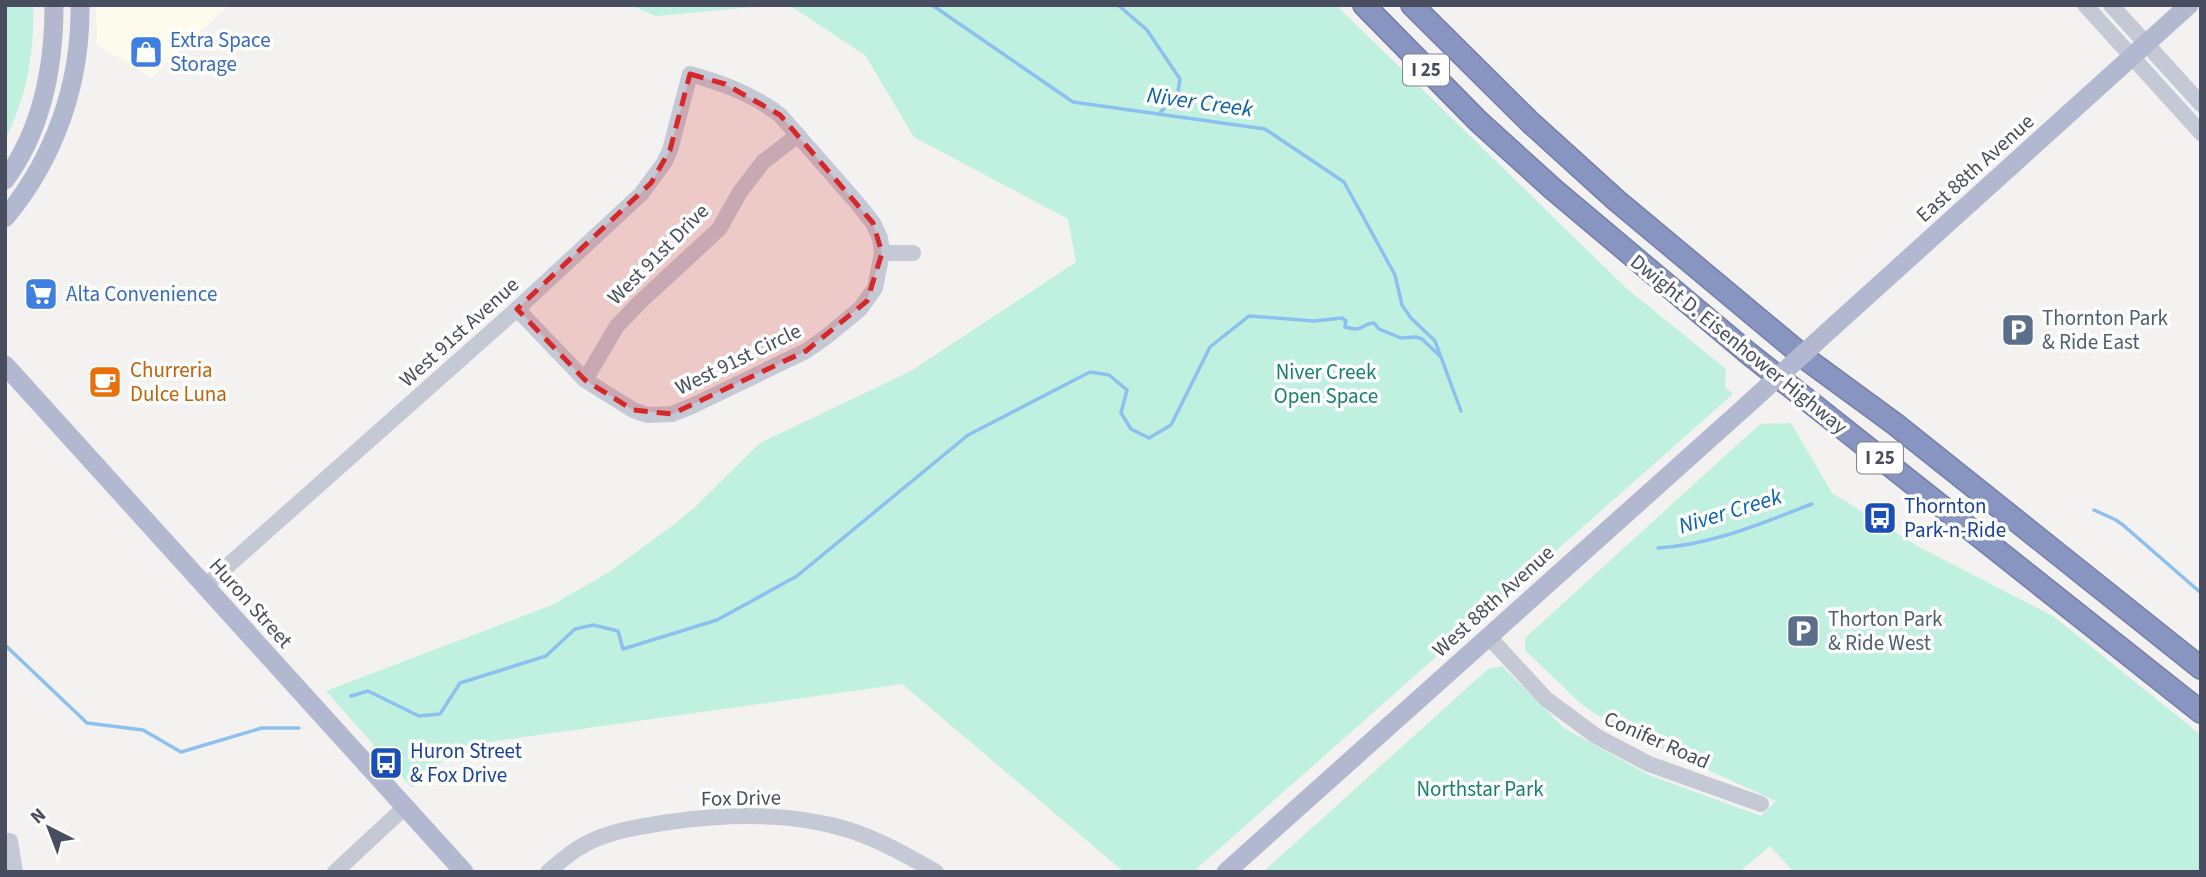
<svg xmlns="http://www.w3.org/2000/svg" width="2206" height="877" viewBox="0 0 2206 877" font-family="'Source Sans 3',sans-serif">
<style>
.commercial{fill:#fdfcec}
.green{fill:#c0f0df}
.lines{fill:none;stroke-linecap:round;stroke-linejoin:round}
.stream{stroke:#8cc0ee;stroke-width:3.5}
.highway-casing{stroke:#737fac;stroke-width:24}
.minor{stroke:#c5c9d6;stroke-width:16}
.major{stroke:#b1b8d0;stroke-width:19}
.highway{stroke:#8895c0;stroke-width:21}
.major-bridge{stroke:#b1b8d0;stroke-width:19}
.marked{fill:#d62828;fill-opacity:0.2;stroke:#d62828;stroke-width:5;stroke-dasharray:14 9;stroke-linejoin:round}
.labels{text-anchor:middle;dominant-baseline:central;stroke-width:7;stroke-linejoin:round;paint-order:stroke}
.shield{fill:#fff;stroke:#7f838f;stroke-width:2}
.shield-label{font-size:19px;font-weight:bold;fill:#484e5f}
.shop-label{font-size:21px;fill:#366cbe;stroke:#fff;text-anchor:start}
.street-label{font-size:21px;fill:#484e5f;stroke:#fff}
.service-label{font-size:21px;fill:#4e5e75;stroke:#fff;text-anchor:start}
.food-label{font-size:21px;fill:#c56008;stroke:#fff;text-anchor:start}
.park-label{font-size:21px;fill:#168369;stroke:#fff}
.transit-label{font-size:21px;fill:#164399;stroke:#fff;text-anchor:start}
.water-label{font-size:23px;font-style:italic;fill:#0a61b0;stroke:#fff}
</style>
<rect width="100%" height="100%" fill="#f3f2f1"/>
<polygon class="commercial" points="96,5 229,5 151,78 97,44"/>
<g class="green">
<path d="M5 5H33C35 51 26 99 5 140Z"/>
<polygon points="630,5 776,5 656,16"/>
<polygon points="789,5 1336,5 1626,288 1726,369 1725,387 1733,394 1193,872 1124,872 902,684 460,746 412,788 326,691 552,605 609,572 672,526 694,508 760,443 911,371 1076,262 1068,219 914,137 865,55"/>
<polygon points="1791,423 1832,493 1919,547 2053,616 2201,735 2201,872 1794,872 1770,846 1739,872 1263,872 1488,669 1502,666 1564,728 1649,775 1761,816 1776,801 1618,729 1581,704 1525,650 1525,638 1760,424"/>
</g>
<g class="lines">
<g class="stream">
<polyline points="932,5 1073,102 1265,129 1344,182 1395,275 1402,305 1411,318 1435,341 1461,411"/>
<polyline points="1118,5 1147,30 1180,79 1178,92 1160,113"/>
<polyline points="2094,510 2116,520 2123,525 2201,593"/>
<path d="M1658 548C1712 545 1762 523 1812 504"/>
<polyline points="5,645 87,723 143,730 181,752 262,728 299,728"/>
<path d="M351 696 368 691 419 716 440 714 460 683 546 656 575 629 593 625 618 631 623 649 717 620 797 576 968 435 1090 372 1109 375 1127 390 1121 413 1131 429 1149 438 1171 425 1210 347 1249 316 1314 321 1342 318 1346 321 1345 327C1364 333 1361 323 1374 323L1379 329 1401 338 1416 337 1422 339 1440 356"/>
</g>
<defs>
<g id="highway">
<polyline points="1364,5 1478,121 1553,189 1748,353 2201,712"/>
<polyline points="1412,5 1531,123 1616,200 1809,361 1895,424 2201,668"/>
</g>
</defs>
<use href="#highway" class="highway-casing"/>
<g class="minor">
<polyline points="2085,5 2201,133"/>
<polyline points="2111,5 2201,104"/>
<polyline points="882,253 913,253"/>
<polyline points="585,380 617,326 639,303 719,229 740,192 763,162 798,135"/>
<path d="M205 586 517 309 641 194 664 163 670 150 690 74C722 83 753 94 780 115L858 204 873 223 880 238 882 253 875 288 860 309 826 337 806 351 692 406 672 414 647 415 633 410 585 380 517 309"/>
<polyline points="1488,636 1546,699 1596,736 1649,764 1761,804"/>
<polyline points="10,841 15,872"/>
<polyline points="335,872 405,807"/>
<path d="M548 872C563 859 578 846 596 839 620 829 644 826 669 822 729 814 791 812 849 830 880 840 908 856 936 872"/>
</g>
<g class="major">
<path d="M5 180C42 130 54 66 54 5"/>
<path d="M5 218C55 158 81 83 80 5"/>
<polyline points="1835,325 2189,5"/>
<polyline points="5,365 464,872"/>
<polyline points="1226,872 1745,407"/>
</g>
<use href="#highway" class="highway"/>
<polyline class="major-bridge" points="1745,407 1835,325"/>
</g>
<path class="marked" d="M690 74 725 84 780 115 873 223 882 253 867 301 806 351 672 414 633 410 585 380 517 309 651 183 670 150Z"/>
<defs>
<symbol id="shop-square" viewBox="-11 -11 22 22"><rect x="-9" y="-9" width="18" height="18" rx="4" fill="#3f7fe0" stroke="#fff"/><path d="M-5-2.5h2.3a2.7 3.5 0 0 1 5.4 0H5L5.5 6h-11ZM-1.5-2.5h3a1.5 2.3 0 0 0-3 0Z" fill="#fff"/></symbol>
<symbol id="supermarket-square" viewBox="-11 -11 22 22"><rect x="-9" y="-9" width="18" height="18" rx="4" fill="#3f7fe0" stroke="#fff"/><path d="M-6-5.5h2.5l.6 2H6L4.5 2H-2.5L-4.4-4H-6ZM-1.5 3.2a1.3 1.3 0 1 0 .1 0ZM3 3.2a1.3 1.3 0 1 0 .1 0Z" fill="#fff"/></symbol>
<symbol id="parking-square" viewBox="-11 -11 22 22"><rect x="-9" y="-9" width="18" height="18" rx="4" fill="#5c6f8a" stroke="#fff"/><path d="M-3.5-5.5H1a3.5 3.5 0 0 1 0 7H-1V5.5H-3.5ZM-1-3.4V-.6H.8a1.4 1.4 0 0 0 0-2.8Z" fill="#fff"/></symbol>
<symbol id="cafe-square" viewBox="-11 -11 22 22"><rect x="-9" y="-9" width="18" height="18" rx="4" fill="#e8710a" stroke="#fff"/><path d="M-5.5-4.5H6V0H3Q3 3.5 0 3.5H-2.5Q-5.5 3.5-5.5 0ZM3-3.2v2h1.7v-2ZM-6 4.5H4V6H-6Z" fill="#fff"/></symbol>
<symbol id="bus-square" viewBox="-11 -11 22 22"><rect x="-9" y="-9" width="18" height="18" rx="4" fill="#1a4fb4" stroke="#fff"/><path d="M-5-6H5V4H4V6H2V4H-2V6H-4V4H-5ZM-3.5-4V0h7V-4ZM-3.5 1.2v1.5H-2V1.2ZM2 1.2v1.5H3.5V1.2Z" fill="#fff"/></symbol>
</defs>
<g fill-rule="evenodd">
<use href="#shop-square" x="127" y="33" width="38" height="38"/>
<use href="#supermarket-square" x="22" y="275" width="38" height="38"/>
<use href="#parking-square" x="1999" y="311" width="38" height="38"/>
<use href="#cafe-square" x="86" y="363" width="38" height="38"/>
<use href="#bus-square" x="1861" y="499" width="38" height="38"/>
<use href="#parking-square" x="1784" y="612" width="38" height="38"/>
<use href="#bus-square" x="367" y="744" width="38" height="38"/>
</g>
<g class="labels">
<g class="shield">
<rect x="1403" y="54.5" width="46" height="31" rx="5"/>
<rect x="1857" y="442.5" width="46" height="31" rx="5"/>
</g>
<g class="shield-label">
<text x="1426" y="70">I 25</text>
<text x="1880" y="458">I 25</text>
</g>
<g class="shop-label">
<text x="170" y="40">Extra Space<tspan x="170" dy="24">Storage</tspan></text>
<text x="66" y="294">Alta Convenience</text>
</g>
<g class="street-label">
<text transform="translate(1975 168) rotate(-42)">East 88th Avenue</text>
<text transform="translate(658 254) rotate(-45)">West 91st Drive</text>
<text transform="translate(459 332) rotate(-42)">West 91st Avenue</text>
<text transform="translate(1739 344) rotate(39)">Dwight D. Eisenhower Highway</text>
<text transform="translate(738 359) rotate(-26)">West 91st Circle</text>
<text transform="translate(1493 601) rotate(-42)">West 88th Avenue</text>
<text transform="translate(251 603) rotate(48)">Huron Street</text>
<text transform="translate(1657 740) rotate(24)">Conifer Road</text>
<text transform="translate(741 798) rotate(-1)">Fox Drive</text>
</g>
<g class="service-label">
<text x="2042" y="318">Thornton Park<tspan x="2042" dy="24">&amp; Ride East</tspan></text>
<text x="1828" y="619">Thorton Park<tspan x="1828" dy="24">&amp; Ride West</tspan></text>
</g>
<g class="food-label">
<text x="130" y="370">Churreria<tspan x="130" dy="24">Dulce Luna</tspan></text>
</g>
<g class="park-label">
<text x="1326" y="372">Niver Creek<tspan x="1326" dy="24">Open Space</tspan></text>
<text x="1480" y="789">Northstar Park</text>
</g>
<g class="transit-label">
<text x="1904" y="506">Thornton<tspan x="1904" dy="24">Park-n-Ride</tspan></text>
<text x="410" y="751">Huron Street<tspan x="410" dy="24">&amp; Fox Drive</tspan></text>
</g>
<g class="water-label">
<text transform="translate(1200 102) rotate(8)">Niver Creek</text>
<text transform="translate(1730 511) rotate(-17)">Niver Creek</text>
</g>
</g>
<rect width="2206" height="877" fill="none" stroke="#484e5f" stroke-width="14"/>
<g transform="translate(49 828) rotate(318)" stroke="#ffffff" stroke-width="5" paint-order="stroke">
<path d="M0-5L12 26L0 18L-12 26Z" fill="#484e5f"/>
<text y="-10" font-size="19" font-weight="bold" text-anchor="middle" fill="#484e5f">N</text>
</g>
</svg>
